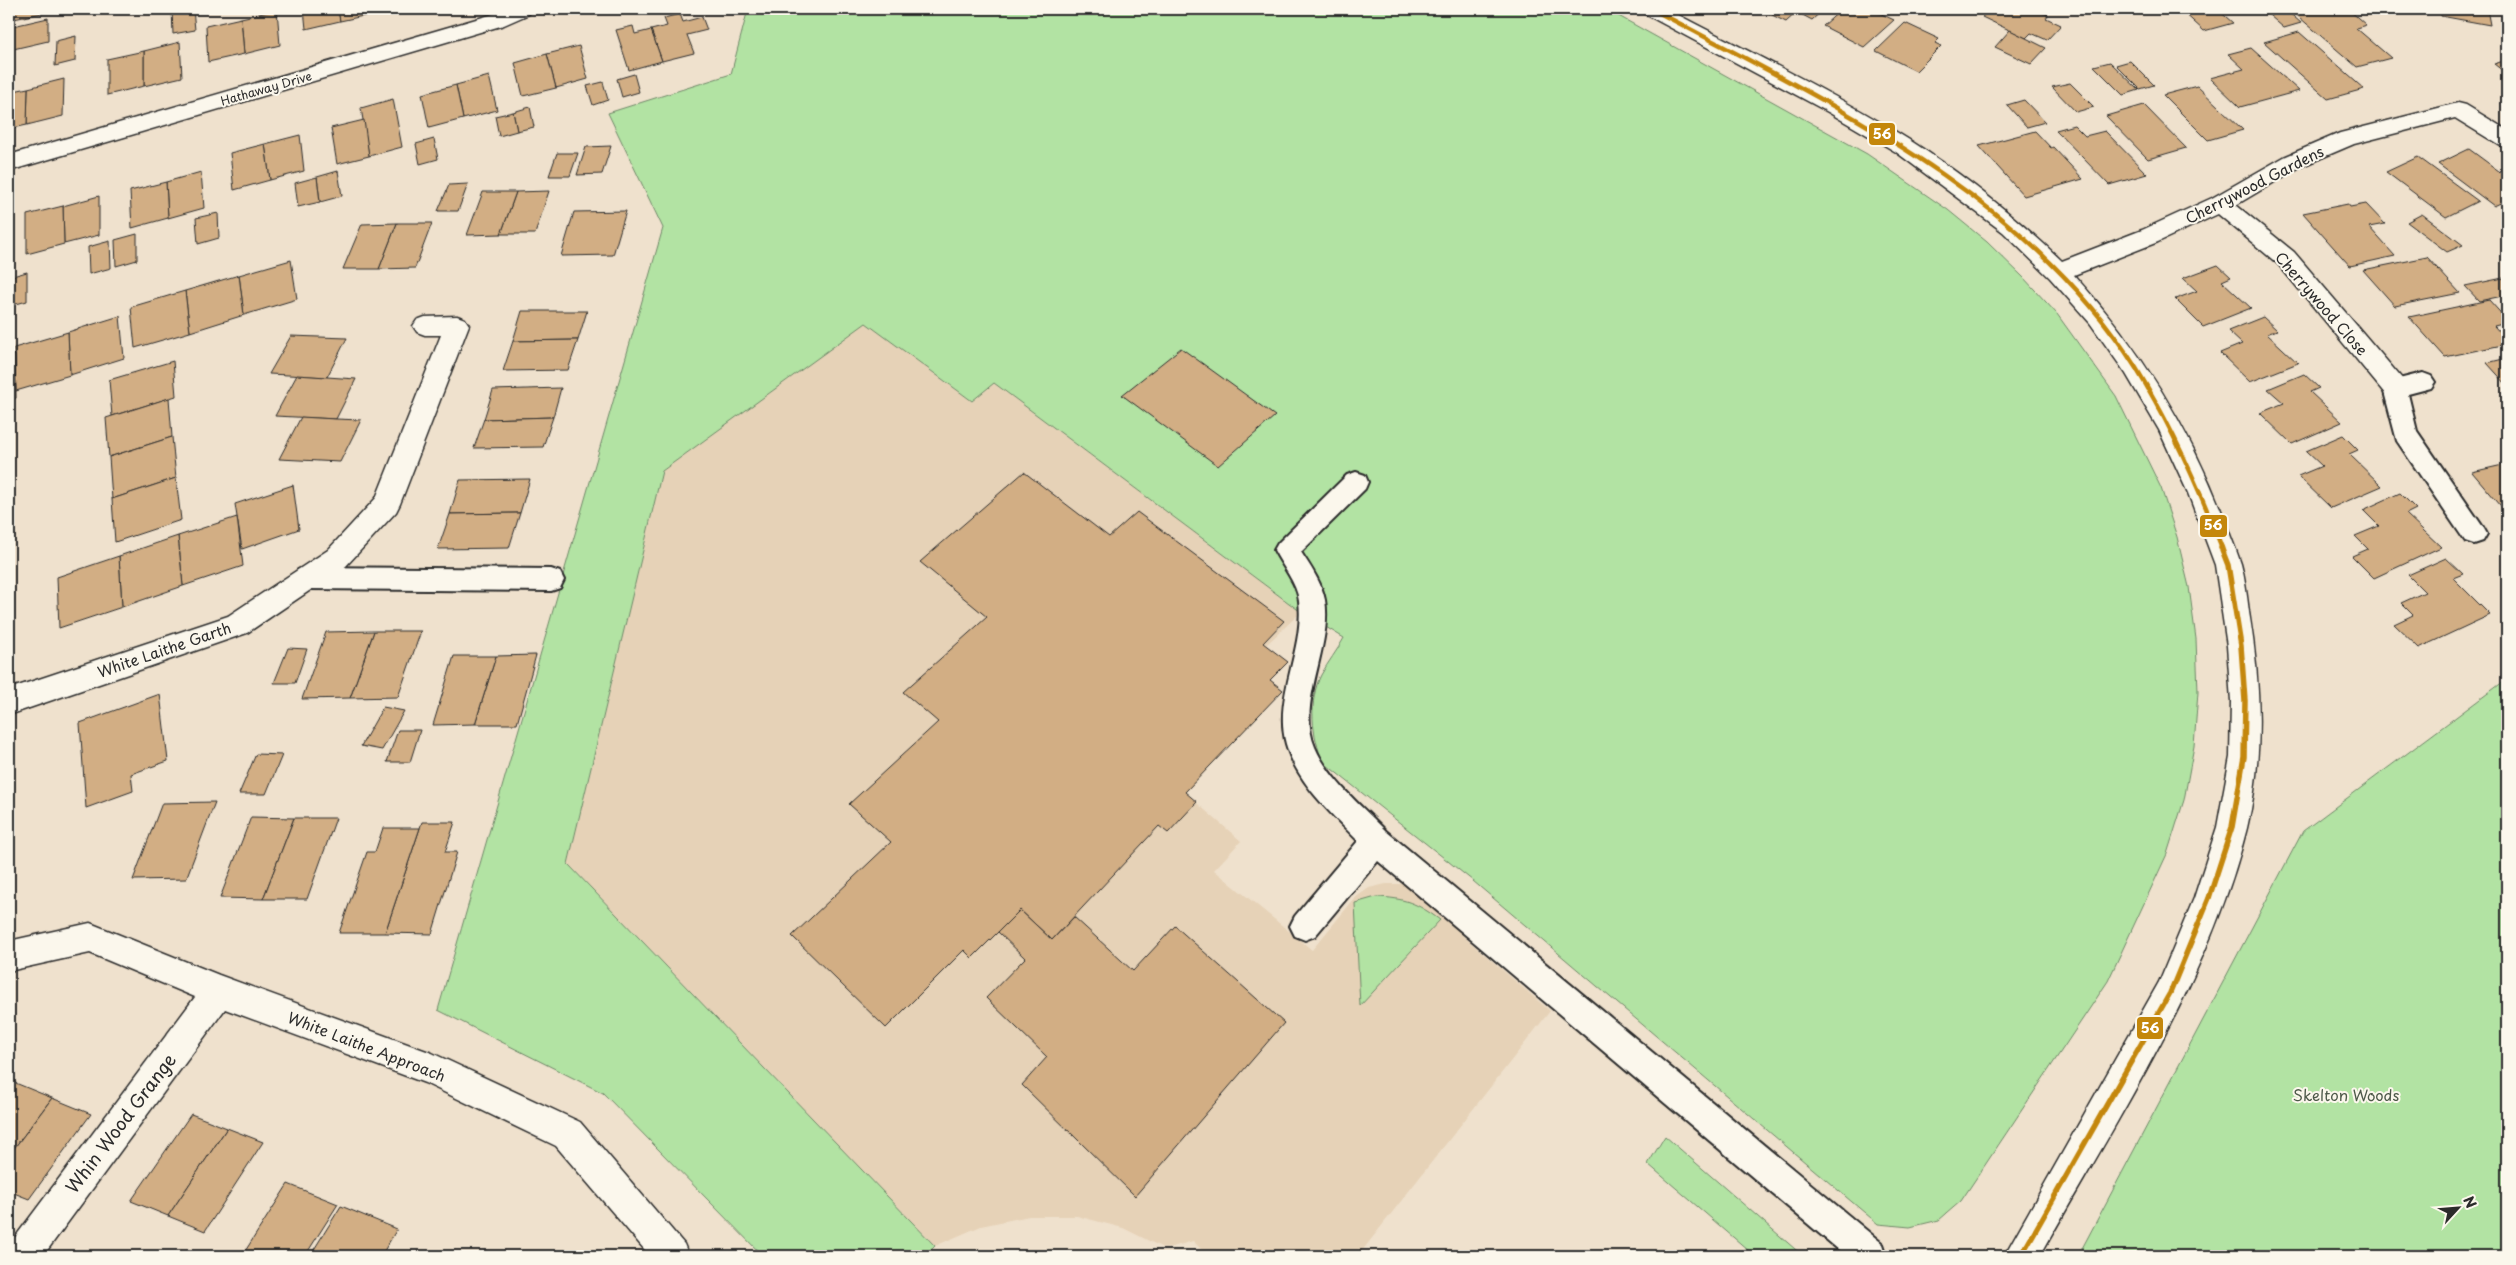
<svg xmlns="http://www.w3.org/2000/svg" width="2516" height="1265" viewBox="0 0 2516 1265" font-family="'Playpen Sans',sans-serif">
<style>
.built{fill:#e6d2b7}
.green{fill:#b2e3a3;stroke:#6e8767}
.building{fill:#d2ae84;stroke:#2b2b2b}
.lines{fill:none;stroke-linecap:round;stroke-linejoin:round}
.service-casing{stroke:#2b2b2b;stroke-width:4}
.minor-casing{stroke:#2b2b2b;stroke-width:3}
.service{fill:#fbf7ec;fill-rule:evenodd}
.minor{fill:#fbf7ec;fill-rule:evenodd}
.bus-1-far1-casing{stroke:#fbf7ec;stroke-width:8}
.bus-1-casing{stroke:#fbf7ec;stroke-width:9}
.bus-1-far1{stroke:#c4870b;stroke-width:4.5}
.bus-1{stroke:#c4870b;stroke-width:5.5}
.labels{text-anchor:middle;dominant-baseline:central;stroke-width:4;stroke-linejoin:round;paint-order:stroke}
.far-street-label{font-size:12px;fill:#2b2b2b;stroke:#fbf7ec}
.street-label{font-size:15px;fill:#2b2b2b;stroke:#fbf7ec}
.park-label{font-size:15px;fill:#4d5949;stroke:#fbf7ec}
.near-street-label{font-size:18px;fill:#2b2b2b;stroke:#fbf7ec}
.line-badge{stroke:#fbf7ec;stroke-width:2}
.badge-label{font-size:14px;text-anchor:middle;font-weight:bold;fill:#fff}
</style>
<rect width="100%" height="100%" fill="#efe1cd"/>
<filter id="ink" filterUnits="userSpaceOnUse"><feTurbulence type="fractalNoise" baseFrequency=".02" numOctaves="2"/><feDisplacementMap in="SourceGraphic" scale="10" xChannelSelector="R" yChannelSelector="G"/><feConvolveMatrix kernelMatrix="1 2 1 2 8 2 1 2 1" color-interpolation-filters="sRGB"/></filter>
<g filter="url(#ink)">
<polygon class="built" points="866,322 972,401 994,383 1301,612 1246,664 1280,692 1185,793 1241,841 1214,870 1312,950 1355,898 1369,888 1386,884 1405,884 1422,889 1437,899 1463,936 1550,1011 1358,1256 1208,1256 1193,1241 1165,1249 1123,1228 1077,1216 1029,1216 981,1226 935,1246 568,864 662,471"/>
<g class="green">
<path d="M748 9H1606L1867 154 1948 210 1987 242 2023 277 2057 314 2116 396 2161 488 2177 537 2189 587 2196 639 2198 692 2194 746 2184 800 2167 854 2108 981 1961 1201 1939 1220 1910 1227 1878 1224 1473 881 1323 762C1312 736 1308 701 1321 675 1328 662 1337 651 1344 638L1301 612 994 383 972 401 866 323 662 471 568 864 935 1246 925 1256H763L603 1093 438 1010 663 228 608 113 731 74Z"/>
<polygon points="2507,679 2507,1256 2078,1256 2303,831"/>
<path d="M1376 897C1405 898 1417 903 1440 920L1360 1006 1355 903Z"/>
<polygon points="1665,1136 1803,1256 1755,1256 1648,1164"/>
</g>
<g class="building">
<polygon points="9,9 47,9 47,12 9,20"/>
<polygon points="172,9 193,9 195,30 173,34"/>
<polygon points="304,9 338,9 340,21 306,29"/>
<polygon points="338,9 372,9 373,14 340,21"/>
<polygon points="1767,9 1824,9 1812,20 1797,12 1786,22 1764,11"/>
<polygon points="1842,9 1871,9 1894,20 1864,47 1823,26"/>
<polygon points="1991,9 2034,9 2048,15 2046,18 2061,25 2047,40 2031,33 2026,38 1982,17"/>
<polygon points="2192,9 2217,9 2233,23 2204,31 2182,11"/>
<polygon points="2262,9 2285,9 2301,23 2284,28"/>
<polygon points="2299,9 2348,9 2366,25 2356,28 2391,58 2357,67 2292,11"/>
<polygon points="2440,9 2487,9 2490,25 2441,16"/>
<polygon points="277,10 280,45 244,54 241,18"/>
<polygon points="680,14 683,22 702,17 707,30 687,35 694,53 662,61 651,30 667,26 664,18"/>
<polygon points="48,18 48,41 9,50 9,27"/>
<polygon points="241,18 244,54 208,62 206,26"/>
<polygon points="1905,23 1939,39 1935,43 1941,46 1916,71 1876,51"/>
<polygon points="633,26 635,34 651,30 662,61 629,70 616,30"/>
<polygon points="2010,30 2046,48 2031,64 1995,47"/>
<polygon points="2299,32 2364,89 2328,99 2264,42"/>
<polygon points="76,36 75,61 55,66 56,41"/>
<polygon points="180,42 182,77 144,86 144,51"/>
<polygon points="579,46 588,79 556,88 547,54"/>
<polygon points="2251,48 2299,91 2240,107 2210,78 2244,69 2228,54"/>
<polygon points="144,51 144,86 107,95 107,59"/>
<polygon points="547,54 556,88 523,96 515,63"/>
<polygon points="2507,60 2507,74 2494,64"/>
<polygon points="2130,61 2154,85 2140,89 2116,65"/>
<polygon points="2110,62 2139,90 2123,95 2094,66"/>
<polygon points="634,74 639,92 622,97 617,79"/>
<polygon points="489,76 497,110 463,119 456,85"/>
<polygon points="64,79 63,116 27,125 28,88"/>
<polygon points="603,82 608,100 593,105 587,86"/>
<polygon points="2070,83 2094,107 2076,112 2052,87"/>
<polygon points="456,85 463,119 429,128 422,94"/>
<polygon points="2197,86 2243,130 2208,140 2163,95"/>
<polygon points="28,88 27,125 9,129 9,92"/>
<polygon points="393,99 402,147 369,156 361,108"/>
<polygon points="2024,100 2045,122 2027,127 2007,105"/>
<polygon points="2144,105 2186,148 2148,159 2106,116"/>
<polygon points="530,107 534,127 517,131 513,112"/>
<polygon points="513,112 517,131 499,136 495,116"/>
<polygon points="364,120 369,156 337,164 331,128"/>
<polygon points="2074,125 2085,136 2105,131 2147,174 2109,185 2056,130"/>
<polygon points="2035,131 2051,148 2053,147 2083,179 2024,196 1979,146"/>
<polygon points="300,135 304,171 270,180 265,144"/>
<polygon points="434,139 438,159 420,164 416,144"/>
<polygon points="265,144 270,180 234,190 230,153"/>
<polygon points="611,146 602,174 577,175 586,147"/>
<polygon points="2469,149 2507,177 2507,200 2494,206 2438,164"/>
<polygon points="557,153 578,153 570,176 549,176"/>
<polygon points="2418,157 2478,201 2446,217 2386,172"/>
<polygon points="338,171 342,196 320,202 317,177"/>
<polygon points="201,172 204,208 168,218 166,182"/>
<polygon points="317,177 320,202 298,207 295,183"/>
<polygon points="166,182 168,218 132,228 130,191"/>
<polygon points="468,184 458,211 438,211 449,185"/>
<polygon points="549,191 535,234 501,234 516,192"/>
<polygon points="483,192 516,192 501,234 467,235"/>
<polygon points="99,196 99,235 64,244 63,206"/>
<polygon points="2348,204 2350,207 2366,204 2385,224 2369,227 2395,256 2350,266 2303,213"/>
<polygon points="63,206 64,244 27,254 27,215"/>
<polygon points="626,211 613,255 561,256 574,212"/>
<polygon points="218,213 219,238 198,244 196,218"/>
<polygon points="2422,214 2463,245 2447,252 2407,222"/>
<polygon points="397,223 432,223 415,268 379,269"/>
<polygon points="397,223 379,269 343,269 362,224"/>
<polygon points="137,234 137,260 116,266 115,240"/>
<polygon points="110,241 111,268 89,274 88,247"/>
<polygon points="2427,257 2460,293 2395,306 2363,270"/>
<polygon points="291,260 297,299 244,315 239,275"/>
<polygon points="2218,265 2231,277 2222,281 2251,308 2203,327 2175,299 2197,291 2183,278"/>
<polygon points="27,272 27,301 9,306 9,277"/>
<polygon points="239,275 244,315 190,332 185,291"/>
<polygon points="2503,278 2507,283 2507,295 2479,301 2465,286"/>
<polygon points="185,291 190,332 135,348 131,307"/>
<polygon points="2489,300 2507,320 2507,323 2494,326 2507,340 2507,344 2445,357 2409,317"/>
<polygon points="522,311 587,311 578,340 513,341"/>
<polygon points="120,316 124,358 70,375 68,332"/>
<polygon points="2263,317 2277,330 2267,334 2298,363 2250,382 2220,353 2242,344 2228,331"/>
<polygon points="68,332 70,375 16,391 14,348"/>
<polygon points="291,336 347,338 327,377 269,374"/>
<polygon points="578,340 568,370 503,371 513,341"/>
<polygon points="1181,348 1275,416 1218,466 1122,395"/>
<polygon points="15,355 16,398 9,400 9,356"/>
<polygon points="2507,358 2507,385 2487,363"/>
<polygon points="173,361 176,396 112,416 109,380"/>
<polygon points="2304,374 2319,388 2310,392 2342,422 2292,444 2260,413 2284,403 2268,389"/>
<polygon points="297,375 327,377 356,379 336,419 275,416"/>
<polygon points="561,388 553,417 484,419 493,390"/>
<polygon points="169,398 172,437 109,457 106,418"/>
<polygon points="301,417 336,419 361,420 340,462 279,459"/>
<polygon points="553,417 543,447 474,448 484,419"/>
<polygon points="2343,435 2358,450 2349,454 2382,486 2331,508 2298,476 2322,466 2306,451"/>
<polygon points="172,437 176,478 112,499 109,457"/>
<polygon points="2507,464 2507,513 2472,472"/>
<polygon points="1024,472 1109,537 1137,512 1284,621 1263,643 1288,662 1270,680 1283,690 1185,792 1197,802 1168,833 1159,826 1052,940 1020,910 972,958 964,950 886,1028 792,936 891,842 849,804 938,722 903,692 987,617 920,562"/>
<polygon points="176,478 181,520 115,542 112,499"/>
<polygon points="530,479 520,513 450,514 460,480"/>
<polygon points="293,485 299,529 242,549 235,504"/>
<polygon points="2400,493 2416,509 2406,514 2441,547 2374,578 2352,556 2368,549 2355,536 2379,526 2363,510"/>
<polygon points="520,513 509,548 438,549 450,514"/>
<polygon points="237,517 243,566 183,586 178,536"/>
<polygon points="178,536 183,586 122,607 119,556"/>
<polygon points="119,556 122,607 59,628 57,577"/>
<polygon points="2446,558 2463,574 2453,578 2490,615 2419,648 2394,624 2413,615 2401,603 2425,592 2408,575"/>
<polygon points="374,631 421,631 398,697 350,698"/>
<polygon points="374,631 350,698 302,699 326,632"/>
<polygon points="288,648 307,649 295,683 274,683"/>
<polygon points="536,655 517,724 475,724 496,656"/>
<polygon points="454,656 496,656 475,724 433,725"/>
<polygon points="160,694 168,761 131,774 133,791 86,808 80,723"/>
<polygon points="383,707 404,711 382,750 361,746"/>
<polygon points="398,730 420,730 410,762 387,762"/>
<polygon points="256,754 282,755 266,794 239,794"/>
<polygon points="215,802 186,879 133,880 162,803"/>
<polygon points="251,817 294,818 263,899 220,898"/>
<polygon points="294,818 336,818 307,899 263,899"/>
<polygon points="422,822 455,822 445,852 457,852 432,934 385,933"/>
<polygon points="383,828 420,828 385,933 339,933 367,852 375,852"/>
<polygon points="1020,910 1052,940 1074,917 1133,971 1175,926 1284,1023 1135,1196 1022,1085 1047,1057 986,998 1025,958 998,932"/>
<polygon points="13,1082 52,1098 9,1155 9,1087"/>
<polygon points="52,1098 91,1114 29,1199 9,1191 9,1155"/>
<polygon points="191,1114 227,1128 168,1216 131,1201"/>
<polygon points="227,1128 263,1142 205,1231 168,1216"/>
<polygon points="288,1184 338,1204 305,1256 242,1256"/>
<polygon points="341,1206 397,1229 381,1256 310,1256"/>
</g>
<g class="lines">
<defs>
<g id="service">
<polygon points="2423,373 2431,376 2435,382 2431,388 2408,394 2417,431 2483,527 2487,534 2483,541 2474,544 2465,541 2397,441 2383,388 2387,382"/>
<path d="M1356 472 1365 475 1368 482 1365 489 1301 552C1310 566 1322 583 1325 600 1333 647 1296 703 1315 747 1329 780 1362 806 1386 831L1883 1244 1887 1256H1846L1378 861 1315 936 1305 940 1295 936 1290 926 1295 916 1358 841C1331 813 1297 783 1286 744 1273 697 1305 649 1299 601 1297 583 1282 566 1274 550L1278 543 1347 475Z"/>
<polygon points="307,567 551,569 560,572 564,580 560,588 551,591 307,589 298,586 294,578 298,570"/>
</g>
<g id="minor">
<polygon points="505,9 532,9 529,14 504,25 9,171 9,155 490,15"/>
<path d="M1642 9H1667C1749 52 1833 92 1911 141 1964 175 2016 217 2062 261L2142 230 2212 198 2284 157 2340 133 2458 103 2466 105 2507 130V148L2499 145 2455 118 2354 144 2300 167 2236 205 2294 252 2404 381 2407 388 2404 395 2395 398 2386 395 2278 264 2218 214 2158 242 2074 275C2140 348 2189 427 2224 518 2229 533 2236 549 2241 564 2245 579 2247 596 2249 612 2261 683 2264 757 2247 828 2209 981 2116 1120 2040 1256H2004L2159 982 2194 898 2217 827 2230 757 2231 701 2227 646 2215 565 2188 493 2159 430 2126 374 2090 323 2050 278 2003 232 1896 152 1828 112 1645 14Z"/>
<polygon points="457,316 465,319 469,325 400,504 396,512 346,566 247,633 9,715 9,689 228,616 328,550 376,498 441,335 425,335 417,332 413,326 417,320 425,317"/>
<polygon points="90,923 219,975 432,1053 580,1122 684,1244 689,1256 650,1256 556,1146 425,1083 225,1009 43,1256 9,1256 10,1244 195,997 90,953 9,971 9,941"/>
</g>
</defs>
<use href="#service" class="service-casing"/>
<use href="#minor" class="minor-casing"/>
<use href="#service" class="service"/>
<use href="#minor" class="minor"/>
<defs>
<path id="bus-1-far1" d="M1652 9C1827 102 2027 194 2136 368 2171 425 2198 485 2222 548"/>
<polyline id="bus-1" points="2021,1256 2170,993 2209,898 2232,827 2244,757 2245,701 2241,646 2228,565 2221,547"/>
</defs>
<use href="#bus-1-far1" class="bus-1-far1-casing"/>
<use href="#bus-1" class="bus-1-casing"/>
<use href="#bus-1-far1" class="bus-1-far1"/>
<use href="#bus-1" class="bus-1"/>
</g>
</g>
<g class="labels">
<g class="far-street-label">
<text transform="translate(266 88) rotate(-16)">Hathaway Drive</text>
</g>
<g class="street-label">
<text transform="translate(2254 184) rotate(-27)">Cherrywood Gardens</text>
<text transform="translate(2322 303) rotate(49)">Cherrywood Close</text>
<text transform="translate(164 649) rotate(-19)">White Laithe Garth</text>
<text transform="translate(367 1046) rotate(21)">White Laithe Approach</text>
</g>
<g class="park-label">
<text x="2346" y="1094">Skelton Woods</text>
</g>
<g class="near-street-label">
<text transform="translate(120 1123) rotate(-53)">Whin Wood Grange</text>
</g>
</g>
<g class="line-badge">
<rect x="1868" y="122" width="28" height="24" rx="5" fill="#c4870b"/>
<rect x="2199" y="514" width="29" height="24" rx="5" fill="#c4870b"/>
<rect x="2136" y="1016" width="28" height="24" rx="5" fill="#c4870b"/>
</g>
<g class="badge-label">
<text x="1882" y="139">56</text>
<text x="2213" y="530">56</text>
<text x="2150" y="1033">56</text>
</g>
<rect width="2516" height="1265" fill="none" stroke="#fbf7ec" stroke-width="30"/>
<rect x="15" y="15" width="2486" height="1235" fill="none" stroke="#2b2b2b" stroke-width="2" filter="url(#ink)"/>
<g transform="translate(2458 1208) rotate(64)" stroke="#fbf7ec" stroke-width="4" paint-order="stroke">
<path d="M0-4L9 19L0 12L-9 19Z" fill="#2b2b2b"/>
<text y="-8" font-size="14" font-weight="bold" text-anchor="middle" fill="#2b2b2b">N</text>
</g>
</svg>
